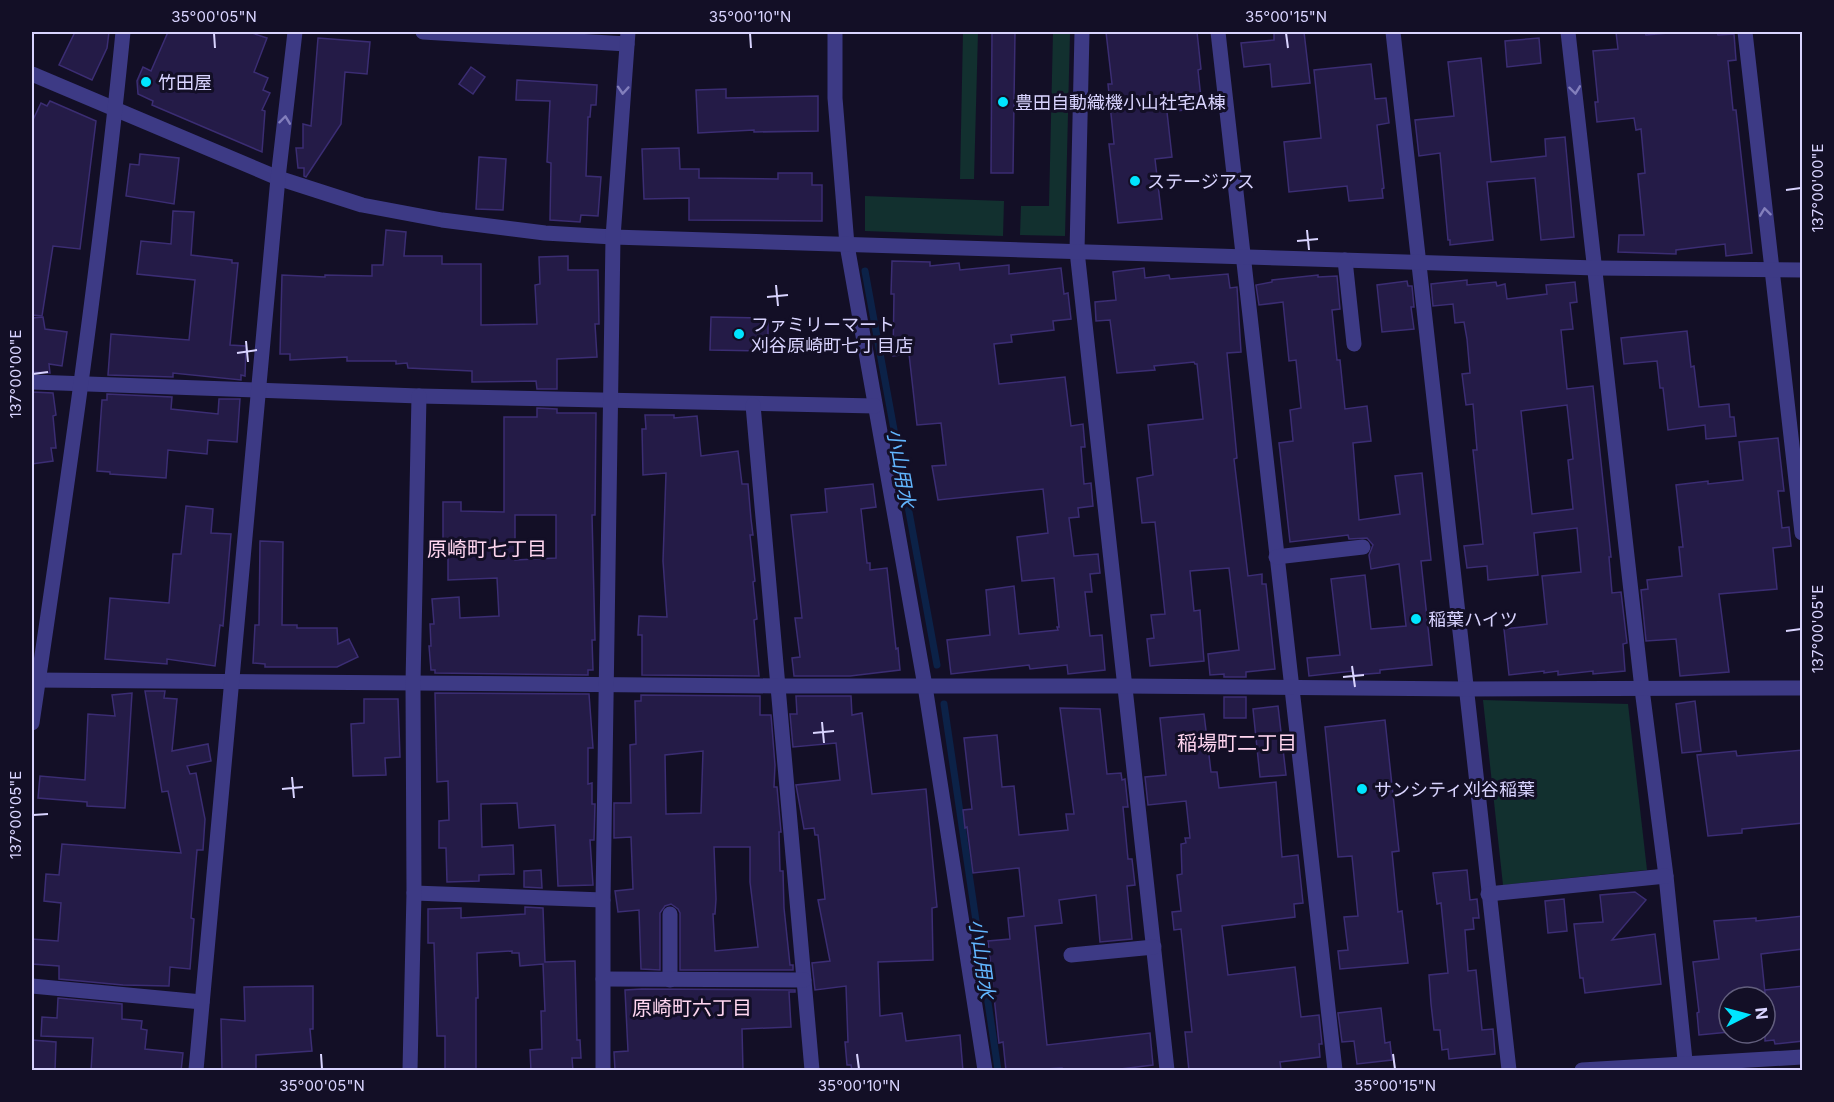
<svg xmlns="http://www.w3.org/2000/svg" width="1834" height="1102" viewBox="0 0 1834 1102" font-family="Inter,'Noto Sans JP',sans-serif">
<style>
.green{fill:#12302f}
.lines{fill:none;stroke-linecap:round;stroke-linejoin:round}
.stream{stroke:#0c2248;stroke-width:7}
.building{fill:#241b47;stroke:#3b2d73;stroke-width:1.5;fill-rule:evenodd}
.minor{stroke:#3d3a85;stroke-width:15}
.oneway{stroke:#837fbc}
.ticks{fill:none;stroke:#d9d4ff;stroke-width:2}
.poi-dot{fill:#00e5ff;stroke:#130f26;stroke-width:2}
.labels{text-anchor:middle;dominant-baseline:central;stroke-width:6;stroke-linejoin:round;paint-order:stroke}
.poi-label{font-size:18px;fill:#d9d4ff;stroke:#130f26;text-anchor:start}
.water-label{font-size:20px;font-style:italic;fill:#62b6ff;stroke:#130f26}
.neighbourhood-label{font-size:20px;fill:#ffd6f0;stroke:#130f26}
.neatline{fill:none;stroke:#d9d4ff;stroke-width:2}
.ticks-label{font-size:15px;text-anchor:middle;fill:#d9d4ff}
</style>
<rect width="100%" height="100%" fill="#130f26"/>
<g class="green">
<polygon points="963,32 978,32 974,179 960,179"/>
<polygon points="1053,32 1070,32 1065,236 1020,235 1021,206 1049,206"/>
<polygon points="865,196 1004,201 1003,236 865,231"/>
<polygon points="1483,700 1628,704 1647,870 1503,885"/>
</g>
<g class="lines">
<g class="stream">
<polyline points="865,271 937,665"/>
<polyline points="944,704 998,1070"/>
</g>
</g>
<g class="building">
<polygon points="75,32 109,32 107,48 92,80 59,65"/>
<polygon points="168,32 249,32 267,38 254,72 268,78 263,90 270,93 262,110 265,111 262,152 152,105 153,101 138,94 137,81 143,67 151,71"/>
<polygon points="992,32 1015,32 1013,173 991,173"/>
<polygon points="1106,32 1197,32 1201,69 1198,70 1202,108 1167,112 1172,157 1155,159 1162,219 1118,223 1109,144 1114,144 1108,84 1112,84"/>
<polygon points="1274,32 1304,32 1310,83 1272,87 1270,64 1244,67 1241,43 1274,40"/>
<polygon points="1616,32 1645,32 1646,35 1680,32 1717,32 1718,35 1734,34 1736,60 1728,61 1733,110 1736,110 1752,253 1726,256 1725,244 1676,250 1676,254 1618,252 1619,235 1644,235 1638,174 1645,173 1641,129 1636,130 1634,118 1597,122 1595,102 1598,102 1593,51 1618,49"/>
<polygon points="318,38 370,42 367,74 345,72 341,124 306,177 304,176 304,168 298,168 296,148 303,148 303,124 311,126"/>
<polygon points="1539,38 1541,63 1507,67 1505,41"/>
<polygon points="1481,58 1491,162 1546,156 1545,139 1565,137 1574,237 1541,240 1535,178 1487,182 1493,240 1450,245 1450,240 1448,240 1440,153 1419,156 1415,120 1454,116 1448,62"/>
<polygon points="1371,64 1375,99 1386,98 1389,123 1377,125 1384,188 1382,189 1383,198 1349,201 1347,186 1289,192 1284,142 1321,138 1314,70"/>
<polygon points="471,67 485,77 473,94 459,84"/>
<polygon points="517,80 597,85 596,105 591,105 590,117 588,117 586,176 601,177 598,216 581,215 580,222 550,220 551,163 547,162 550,101 516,100"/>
<polygon points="726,89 726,98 818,96 818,131 754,132 754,130 698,133 696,90"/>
<polygon points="50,101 96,121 80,249 53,246 42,316 32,315 32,122 41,103 47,106"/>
<polygon points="679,148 680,169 699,169 699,178 778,179 778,173 812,173 812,185 822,185 822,221 689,220 689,198 644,199 642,149"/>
<polygon points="140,154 179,158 174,204 126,196 130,164 139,165"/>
<polygon points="479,157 506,159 503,210 476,209"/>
<polygon points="173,211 194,212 191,255 232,260 232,263 238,263 230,345 246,346 245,376 241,375 241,380 173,373 173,377 108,375 111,334 189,340 195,280 137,274 141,241 171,244"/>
<polygon points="386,230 406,232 404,256 442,256 442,264 481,264 481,325 537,324 535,285 540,284 539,257 568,256 568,270 598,270 599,324 595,324 597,357 557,359 557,389 537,389 536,381 472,382 472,371 408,368 407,363 396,364 396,361 347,361 347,357 290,360 290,354 280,354 282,275 325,277 325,275 372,276 372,265 383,265"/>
<polygon points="892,261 930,262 930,266 959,263 960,270 1009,265 1009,274 1061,268 1064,294 1068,293 1071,319 1053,321 1054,330 1011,335 1012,342 994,344 999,384 1065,377 1071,426 1083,424 1085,447 1081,447 1084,484 1091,483 1093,506 1078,508 1079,517 1069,518 1074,556 1098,554 1100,573 1090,574 1092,592 1085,592 1090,636 1102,635 1105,670 1068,674 1067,665 1030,669 1029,665 951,674 947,640 990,635 986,590 1014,586 1019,634 1058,630 1057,627 1059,627 1054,578 1022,581 1017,537 1048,533 1043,489 938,500 932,466 946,465 941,423 917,425 909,354 893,356 894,294 891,294"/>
<polygon points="1144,268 1145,278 1169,275 1170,279 1228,274 1230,288 1237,287 1241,352 1227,353 1237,458 1234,459 1248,576 1262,574 1262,584 1266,584 1275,669 1246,672 1246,677 1224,677 1224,674 1210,675 1208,654 1239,650 1229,568 1190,571 1194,611 1200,610 1204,661 1150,666 1147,639 1154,638 1151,615 1165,614 1155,522 1142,523 1137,478 1153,475 1148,425 1203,419 1197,364 1195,364 1194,362 1154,366 1155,370 1117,373 1110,320 1096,321 1095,302 1116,300 1113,272"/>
<polygon points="1318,275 1318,277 1337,276 1340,309 1332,310 1337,360 1340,360 1345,409 1367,406 1371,441 1353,443 1359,520 1400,514 1395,476 1422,473 1431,560 1421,561 1432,665 1380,670 1380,673 1354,675 1353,671 1309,676 1307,658 1340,655 1331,579 1365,575 1371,629 1406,626 1399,564 1371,569 1369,555 1373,545 1367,538 1349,539 1348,535 1290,542 1279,443 1293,441 1290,410 1301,408 1296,360 1289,361 1283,302 1259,305 1256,285 1272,282 1272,280"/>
<path d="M1467 280V285L1496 282 1497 286 1505 284 1507 299 1547 294 1546 285 1575 282 1577 302 1570 303 1573 329 1561 330 1567 389 1593 386 1611 557H1609L1612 593 1621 592 1627 643 1623 644 1625 671 1593 674V671L1558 675V671L1544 673V671L1509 675 1504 629 1547 624 1542 576 1581 572 1577 528 1534 533 1538 575 1488 580 1487 566 1467 568 1464 546 1483 544 1473 450H1477L1473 404 1466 405 1462 374 1470 373 1467 339 1464 322 1455 323 1453 304 1433 306 1431 284ZM1567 405 1573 459 1568 460 1573 509 1532 514 1521 411Z"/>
<polygon points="1407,281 1408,286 1412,286 1414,307 1411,307 1414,329 1382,332 1377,285"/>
<polygon points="43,317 45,329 67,332 62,366 49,364 50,373 32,372 32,318"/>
<polygon points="711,317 768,318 768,351 710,350"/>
<polygon points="1687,331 1691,367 1694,366 1699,407 1729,404 1730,417 1734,417 1736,436 1706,439 1705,425 1668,430 1663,388 1660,388 1657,361 1624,364 1621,338"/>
<polygon points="32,392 53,393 56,415 53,416 56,448 51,448 53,461 32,464"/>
<polygon points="107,394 172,397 171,409 218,414 219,399 240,399 237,442 208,440 207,454 168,450 166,478 110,474 110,472 97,471 102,400 107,400"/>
<path d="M537 408 557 409V413H596L595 515H592L595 640H592L593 670H588V675L435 673V670H431L429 646H431L430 624H434L432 599 459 597 460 618 499 616 497 578 448 580V540H443V502H461V511L504 512V417H537ZM515 515H556V558L515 560Z"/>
<polygon points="645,415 674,415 674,418 697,416 701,456 738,451 742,484 748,484 751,519 753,535 750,535 755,581 753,582 757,619 754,620 759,676 642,675 642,635 638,635 639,616 667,617 663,561 666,473 643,475 642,429 646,429"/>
<polygon points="1778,438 1784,491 1778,491 1782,528 1789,527 1791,546 1773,548 1777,589 1719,594 1729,672 1680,676 1676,639 1646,641 1641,590 1648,589 1647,580 1682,576 1679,547 1683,547 1676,485 1708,481 1708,484 1743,480 1739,442"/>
<polygon points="873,484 876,507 861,509 867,563 870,563 870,570 887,568 896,649 898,648 900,670 850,676 794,676 792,658 800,657 795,618 802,618 791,515 827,512 825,489"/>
<polygon points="186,506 213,509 211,533 231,534 223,626 220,625 215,666 167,659 167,664 105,659 110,598 169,603 173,554 181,554"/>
<polygon points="260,541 283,542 282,625 297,625 297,628 337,628 338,644 349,639 358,657 337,667 265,667 265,664 253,663 255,625 259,625"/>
<polygon points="145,691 165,691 164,698 177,699 172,751 208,744 211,761 187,766 190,774 196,773 205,819 203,850 197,850 191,918 194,919 190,969 170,967 169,986 123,985 59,979 59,966 32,964 32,939 58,941 61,903 44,901 46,874 59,875 62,844 181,853 168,791 162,792"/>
<polygon points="132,693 125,808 87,806 87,802 38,798 40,776 85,780 88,714 115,716 112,695"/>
<polygon points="435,693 589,694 593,748 588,748 588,784 592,783 592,804 595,804 594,840 590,840 593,885 558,886 555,825 519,828 517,803 481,804 482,847 513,845 514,874 479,875 479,881 447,882 446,848 439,848 439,821 449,820 448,781 437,782"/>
<path d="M641 695 760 696V715H771L775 765 774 787H777L781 832H779L780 871H783L784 908 790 965H793V970H680V913L678 909 671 904 665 906 660 913V970L641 969 639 910 618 912 615 891 633 889 631 837 614 838V803H631L630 745 636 744 635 701H641ZM703 751 701 813 666 814 665 755ZM714 847H750V882L758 947 715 951 713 914H715L716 899Z"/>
<polygon points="796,696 851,696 852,715 862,713 872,794 926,789 937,907 932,908 933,960 878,962 880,1016 902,1013 906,1041 960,1035 963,1071 852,1071 851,1065 847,1065 845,1042 848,1042 846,986 815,990 812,963 830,961 818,900 825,899 818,835 815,835 814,828 804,829 796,785 840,780 836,743 793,747 790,714 797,714"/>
<rect x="1224" y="697" width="22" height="21"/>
<polygon points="364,699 398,699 400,757 385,758 386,775 353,776 351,724 364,723"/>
<polygon points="1695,701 1701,751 1682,753 1676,704"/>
<polygon points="1278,706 1286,775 1260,777 1253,709"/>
<polygon points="1060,708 1100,709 1107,774 1121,773 1122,780 1125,779 1128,807 1123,807 1128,859 1132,859 1135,885 1127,886 1132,939 1100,942 1096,895 1059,900 1062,923 1035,926 1047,1045 1150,1033 1153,1065 1104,1071 1062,1071 1062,1068 1006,1071 1003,1042 999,1043 988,941 1010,939 1008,918 1024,916 1019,868 973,873 967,827 965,828 963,810 972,809 964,738 997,735 1002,787 1014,786 1019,835 1068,830 1066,814 1074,814"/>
<polygon points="1204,714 1211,772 1217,772 1219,788 1276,782 1282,857 1298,855 1303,903 1294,904 1295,917 1222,926 1228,975 1295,967 1301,1017 1319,1015 1322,1044 1319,1044 1320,1057 1280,1062 1281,1069 1189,1071 1185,1032 1192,1032 1181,929 1174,930 1172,912 1181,911 1177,875 1182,874 1181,844 1186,843 1185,838 1190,838 1186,801 1148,805 1145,777 1166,775 1160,718"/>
<polygon points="1385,720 1399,851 1392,852 1398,912 1402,911 1408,963 1340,969 1338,951 1348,950 1344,917 1358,916 1352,856 1338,857 1325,727"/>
<polygon points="1803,750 1803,823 1742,829 1742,833 1708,836 1697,755 1736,751 1737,756"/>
<polygon points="541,870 542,888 524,887 524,871"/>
<polygon points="1467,870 1470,900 1477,899 1479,918 1473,918 1474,929 1465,930 1468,971 1476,970 1482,1030 1493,1029 1495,1054 1449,1059 1448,1049 1442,1050 1440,1030 1434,1030 1431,1004 1429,975 1448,973 1441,903 1437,904 1433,873"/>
<polygon points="1635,892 1646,900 1612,940 1655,934 1661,984 1585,993 1583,978 1580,978 1574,924 1603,922 1600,895"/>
<polygon points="1564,899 1567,931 1548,933 1545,901"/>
<polygon points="525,907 543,908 545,962 575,961 577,1040 580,1040 581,1058 572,1058 573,1071 531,1071 530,1050 542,1049 541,1011 545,1011 543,964 520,966 519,953 512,953 512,951 477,953 478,998 476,998 476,1071 445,1071 445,1036 437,1036 434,943 428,943 428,909 461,908 461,918 525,914"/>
<polygon points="1803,916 1803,949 1761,954 1765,993 1765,990 1803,986 1803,1041 1775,1044 1774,1040 1765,1041 1765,997 1729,997 1729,1032 1699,1035 1697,1013 1699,1012 1693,962 1719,959 1714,921 1756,918 1756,921"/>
<polygon points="313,986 313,1029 310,1029 312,1051 256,1055 256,1071 222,1071 221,1019 245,1021 244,987"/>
<polygon points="642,989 795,990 795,992 789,992 791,1027 742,1029 743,1071 615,1070 614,1052 628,1051 625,990"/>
<polygon points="58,998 122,1004 122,1019 142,1021 141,1029 147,1030 145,1049 183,1053 181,1071 91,1071 93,1038 41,1036 42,1017 57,1018"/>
<polygon points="1381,1008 1385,1043 1390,1042 1392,1060 1357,1064 1354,1041 1342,1042 1338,1013"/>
<polygon points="32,1040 56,1042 55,1071 32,1071"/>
</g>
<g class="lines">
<g class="minor">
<polyline points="423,32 627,44"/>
<polyline points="835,32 835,98 847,245 925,686 985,1070"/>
<polyline points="1082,32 1077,251 1167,1070"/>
<polyline points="1218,32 1335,1070"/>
<polyline points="1393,32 1509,1070"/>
<polyline points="1568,32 1642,689 1666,876 1686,1070"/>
<polyline points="1745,32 1802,533"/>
<polyline points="32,74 278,178 362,205 442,220 545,233 613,237 1596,268 1802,270"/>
<polyline points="1345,260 1354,344"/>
<polyline points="32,382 419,396 875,406"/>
<polyline points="753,405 812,1070"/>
<polyline points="1276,557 1363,547"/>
<polyline points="32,680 778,686 1125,686 1467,689 1802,688"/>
<path d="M32 723C66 494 100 263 123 32"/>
<polyline points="414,893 603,900"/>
<polyline points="1488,894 1666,876"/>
<polyline points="670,914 670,980"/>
<polyline points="1071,955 1154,947"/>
<polyline points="603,979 804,980"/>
<polyline points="32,986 202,1002"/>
<polyline points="196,1070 278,178 295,32"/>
<polyline points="410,1070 414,893 413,683 419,396"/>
<polyline points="603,1070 603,900 613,237 628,32"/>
<polyline points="1582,1070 1802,1057"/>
</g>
</g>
<defs><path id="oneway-chevron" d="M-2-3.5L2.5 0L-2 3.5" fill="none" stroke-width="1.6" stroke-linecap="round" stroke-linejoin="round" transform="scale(1.5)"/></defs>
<g class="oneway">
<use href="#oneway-chevron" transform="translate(623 90) rotate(94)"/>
<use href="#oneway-chevron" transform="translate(1575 90) rotate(83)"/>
<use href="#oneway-chevron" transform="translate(285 120) rotate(-83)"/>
<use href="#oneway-chevron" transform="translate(1765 212) rotate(-97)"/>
</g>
<path class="ticks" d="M214 33 215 48M750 33 751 48M1286 33 1288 48M1786 190 1801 188M1307 230 1309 250M1297 241 1318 239M776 285 778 306M767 297 788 295M246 341 248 362M237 353 257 350M33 374 48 372M1786 631 1801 629M1352 666 1355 687M1343 677 1364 675M822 722 824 743M813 733 834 731M292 777 294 798M282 789 303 787M33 815 48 814M321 1054 322 1069M857 1054 859 1069M1393 1054 1395 1069"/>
<g class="poi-dot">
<circle cx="146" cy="82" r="6"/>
<circle cx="1003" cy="102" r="6"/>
<circle cx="1135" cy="181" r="6"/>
<circle cx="739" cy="334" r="6"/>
<circle cx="1416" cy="619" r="6"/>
<circle cx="1362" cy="789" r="6"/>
</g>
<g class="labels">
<g class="poi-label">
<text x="158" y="82">竹田屋</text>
<text x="1015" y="102">豊田自動織機小山社宅A棟</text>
<text x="1147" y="181">ステージアス</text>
<text x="751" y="324">ファミリーマート<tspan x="751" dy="21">刈谷原崎町七丁目店</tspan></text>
<text x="1428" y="619">稲葉ハイツ</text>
<text x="1374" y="789">サンシティ刈谷稲葉</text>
</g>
<g class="water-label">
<text transform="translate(901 468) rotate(80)">小山用水</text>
<text transform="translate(982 959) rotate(82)">小山用水</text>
</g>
<g class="neighbourhood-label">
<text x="487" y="549">原崎町七丁目</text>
<text x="1237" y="743">稲場町二丁目</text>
<text x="692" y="1008">原崎町六丁目</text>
</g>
</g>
<rect width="1834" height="1102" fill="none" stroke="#130f26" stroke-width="66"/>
<g transform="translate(1747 1015) rotate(84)"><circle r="28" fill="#130f26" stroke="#625e7d" stroke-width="1.5"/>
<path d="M0-4.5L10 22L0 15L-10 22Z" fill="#00e5ff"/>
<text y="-9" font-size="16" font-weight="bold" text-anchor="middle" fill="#d9d4ff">N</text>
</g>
<rect x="33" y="33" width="1768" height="1036" class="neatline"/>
<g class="ticks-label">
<text x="214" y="22">35°00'05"N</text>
<text x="750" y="22">35°00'10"N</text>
<text x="1286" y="22">35°00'15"N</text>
<text transform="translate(1818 188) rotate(-90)" y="5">137°00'00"E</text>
<text transform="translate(16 374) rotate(-90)" y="5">137°00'00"E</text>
<text transform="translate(1818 629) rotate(-90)" y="5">137°00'05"E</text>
<text transform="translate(16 815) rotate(-90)" y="5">137°00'05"E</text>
<text x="322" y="1091">35°00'05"N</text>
<text x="859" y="1091">35°00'10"N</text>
<text x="1395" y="1091">35°00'15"N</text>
</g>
</svg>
